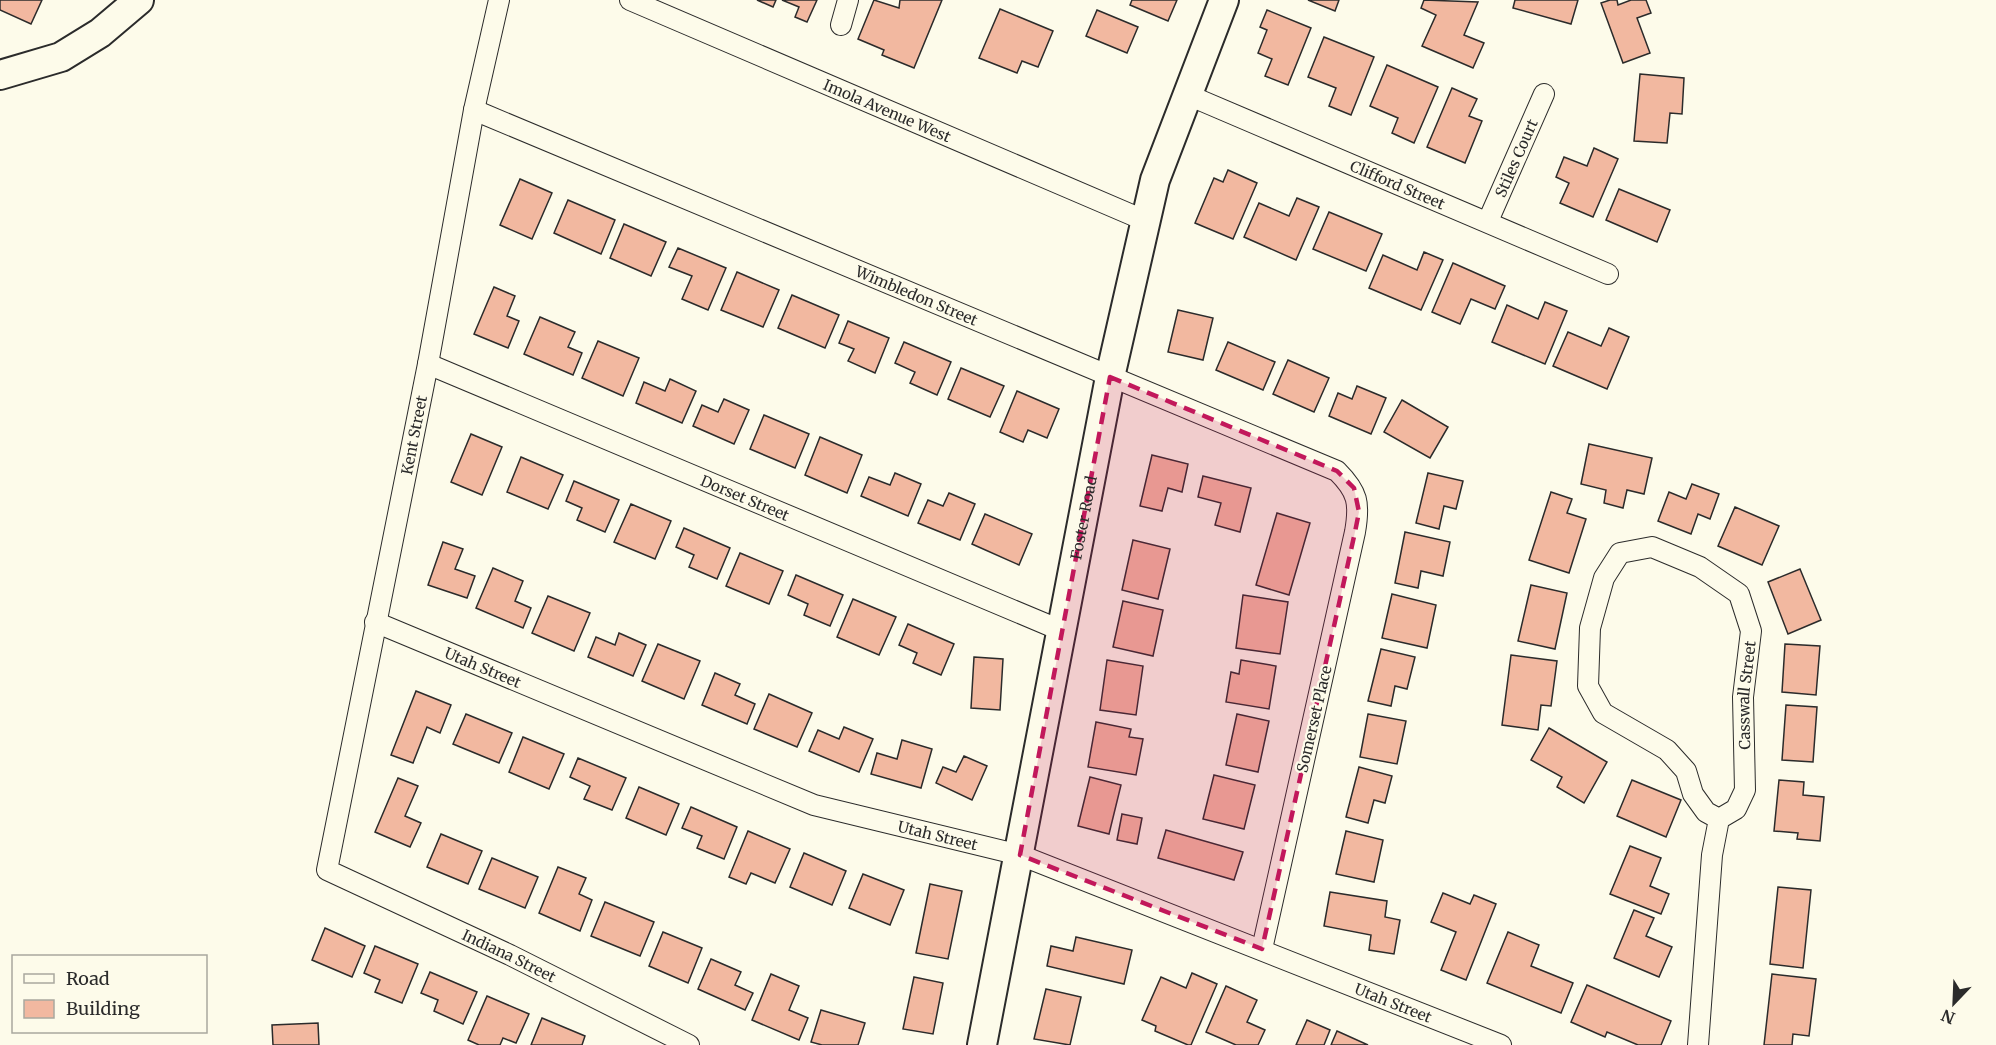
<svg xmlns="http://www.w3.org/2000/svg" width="1996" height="1045" viewBox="0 0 1996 1045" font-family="Merriweather,serif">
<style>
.building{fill:#f2b8a0;stroke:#2b2b2b;stroke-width:1.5}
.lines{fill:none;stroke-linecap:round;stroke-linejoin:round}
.street-casing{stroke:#2b2b2b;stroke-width:22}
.secondary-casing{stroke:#2b2b2b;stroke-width:32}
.street{stroke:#fdfbea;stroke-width:20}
.secondary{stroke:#fdfbea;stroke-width:28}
.marked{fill:#c2185b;fill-opacity:0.2;stroke:#c2185b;stroke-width:4.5;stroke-dasharray:12 8;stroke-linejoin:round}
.labels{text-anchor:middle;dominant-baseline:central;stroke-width:4.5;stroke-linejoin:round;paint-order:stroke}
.street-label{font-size:15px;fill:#2b2b2b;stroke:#fdfbea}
</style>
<rect width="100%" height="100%" fill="#fdfbea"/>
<g class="building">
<polygon points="0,0 42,0 31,24 0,10"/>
<polygon points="757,0 776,0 773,7"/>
<polygon points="782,0 817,0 807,22 795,17 799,7"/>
<polygon points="874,0 899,8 900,0 942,0 914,68 882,55 884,50 858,39"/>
<polygon points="1132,0 1177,0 1168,21 1130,5"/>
<polygon points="1308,0 1339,0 1335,11"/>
<polygon points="1424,0 1478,2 1464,35 1484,43 1473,68 1422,46 1436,15 1421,8"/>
<polygon points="1515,0 1578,0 1571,24 1513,8"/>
<polygon points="1610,0 1617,0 1618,5 1631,0 1646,0 1651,13 1637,18 1650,53 1623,63 1601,3"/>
<polygon points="1000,9 1053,31 1038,67 1022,61 1017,73 979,58"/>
<polygon points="1097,10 1138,27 1127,53 1086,36"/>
<polygon points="1267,10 1311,28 1288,85 1265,76 1272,59 1258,53 1267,30 1260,27"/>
<polygon points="1324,37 1374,57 1351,115 1329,106 1336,88 1308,77"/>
<polygon points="1387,65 1438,87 1414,143 1392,133 1398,118 1370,106"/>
<polygon points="1640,74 1684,78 1682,114 1670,113 1667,143 1634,141"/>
<polygon points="1452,88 1477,99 1469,116 1482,121 1465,163 1427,147"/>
<polygon points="1594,148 1618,159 1593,217 1560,203 1569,183 1556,177 1564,157 1587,166"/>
<polygon points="1228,170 1257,183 1233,239 1195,223 1214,178 1223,182"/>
<polygon points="520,179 552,193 532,239 500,225"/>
<polygon points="1619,189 1670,210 1657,242 1606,220"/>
<polygon points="1297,198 1319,207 1296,260 1244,237 1259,203 1289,216"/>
<polygon points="568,200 615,220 601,254 554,233"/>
<polygon points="1329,212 1382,234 1366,271 1313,249"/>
<polygon points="624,224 666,242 651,276 610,258"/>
<polygon points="678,248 726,268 708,310 682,299 692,276 669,267"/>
<polygon points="1424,252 1443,260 1421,310 1369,288 1383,255 1417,270"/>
<polygon points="1453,263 1505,286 1495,309 1471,299 1460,324 1432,312"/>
<polygon points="737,272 779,290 763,327 721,310"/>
<polygon points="494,287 515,296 507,316 519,321 508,348 474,334"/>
<polygon points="792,295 839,315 825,348 778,328"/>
<polygon points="1545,302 1567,311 1545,364 1492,342 1507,305 1538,319"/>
<polygon points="1178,310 1213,318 1203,360 1168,352"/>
<polygon points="540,317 575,332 568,347 582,353 573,375 524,354"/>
<polygon points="848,321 889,338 875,373 848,361 854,349 839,343"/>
<polygon points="1609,328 1629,337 1607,389 1553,366 1568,332 1601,346"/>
<polygon points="598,341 639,358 623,396 582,378"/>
<polygon points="904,342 951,362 937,395 910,383 915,372 895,363"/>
<polygon points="1228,342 1275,362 1263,390 1216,370"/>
<polygon points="1288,360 1329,378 1314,412 1273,394"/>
<polygon points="961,368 1004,386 990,417 948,399"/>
<polygon points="670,379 696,391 682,423 636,403 644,382 665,391"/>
<polygon points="1357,386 1386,398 1371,434 1329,416 1338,393 1352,399"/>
<polygon points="1017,391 1059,409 1047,438 1028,430 1023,442 1000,432"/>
<polygon points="724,399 749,410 734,444 693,426 702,405 718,412"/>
<polygon points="1402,400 1448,427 1430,458 1384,432"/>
<polygon points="764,415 809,434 795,468 750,449"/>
<polygon points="471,434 502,447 482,495 451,482"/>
<polygon points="820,437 862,455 847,493 805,475"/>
<polygon points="1589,444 1652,458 1644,494 1627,490 1623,508 1604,503 1606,490 1581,484"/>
<polygon points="1152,455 1188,464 1182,492 1168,488 1162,511 1140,506"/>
<polygon points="521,457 563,475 548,509 507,492"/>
<polygon points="895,473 921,484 908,516 861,496 869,477 890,485"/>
<polygon points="1428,473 1463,481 1456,509 1444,506 1439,529 1416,523"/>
<polygon points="1203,476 1251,488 1240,532 1215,525 1221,503 1198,497"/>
<polygon points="574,481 619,500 605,532 577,520 582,508 566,501"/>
<polygon points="1692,484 1719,494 1710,519 1698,514 1691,534 1658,521 1669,492 1686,499"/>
<polygon points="1551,492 1572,499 1567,513 1586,519 1569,573 1529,560"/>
<polygon points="949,493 975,504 960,540 918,523 928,500 943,506"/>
<polygon points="631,504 671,521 655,559 614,542"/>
<polygon points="1735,507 1779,526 1762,565 1718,546"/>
<polygon points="1277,513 1310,523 1289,595 1256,585"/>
<polygon points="985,514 1032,534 1019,565 972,544"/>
<polygon points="684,528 730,548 717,579 689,567 694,555 676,547"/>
<polygon points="1405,532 1450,542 1443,576 1421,571 1418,588 1395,583"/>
<polygon points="1133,540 1170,549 1158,599 1122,590"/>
<polygon points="443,542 463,549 455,569 475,576 467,598 428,585"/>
<polygon points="740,553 783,571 769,604 726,586"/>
<polygon points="493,568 523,581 515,601 531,608 523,628 476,608"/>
<polygon points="1800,569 1821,620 1788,634 1768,582"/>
<polygon points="796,575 843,595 830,626 804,615 808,604 788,595"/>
<polygon points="1531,585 1567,593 1555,649 1518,641"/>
<polygon points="1392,594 1436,605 1427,648 1382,638"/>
<polygon points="1243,595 1288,602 1280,654 1236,648"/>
<polygon points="548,596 590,613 574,651 532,633"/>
<polygon points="853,599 896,617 879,655 837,637"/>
<polygon points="1123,601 1163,610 1153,656 1113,647"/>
<polygon points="908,624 954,644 941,675 913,663 917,653 899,645"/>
<polygon points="619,633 646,645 633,676 588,657 596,637 615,645"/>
<polygon points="658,644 700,661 684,699 642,681"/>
<polygon points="1785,644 1820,646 1816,695 1782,692"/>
<polygon points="1381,649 1415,657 1407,689 1395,686 1391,706 1368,701"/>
<polygon points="1511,655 1557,661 1551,706 1541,705 1538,730 1502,725"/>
<polygon points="974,657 1003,659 1000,710 971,708"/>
<polygon points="1107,660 1143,666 1136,715 1100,710"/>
<polygon points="1241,660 1276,666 1269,709 1226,702 1231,672 1239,674"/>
<polygon points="715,673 740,684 735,695 755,704 747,724 702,705"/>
<polygon points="416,691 451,705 440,733 427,727 413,763 391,755"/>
<polygon points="769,694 812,713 797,747 754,729"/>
<polygon points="1786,705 1817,707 1813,762 1782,760"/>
<polygon points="466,714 512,733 499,763 453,744"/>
<polygon points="1237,714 1269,721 1258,772 1226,765"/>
<polygon points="1368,714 1406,721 1397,764 1360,757"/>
<polygon points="1096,722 1131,729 1129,737 1143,739 1136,775 1088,767"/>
<polygon points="844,727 873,739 859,772 809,751 818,730 839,739"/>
<polygon points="1549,728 1607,762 1584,803 1557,787 1562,777 1531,760"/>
<polygon points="523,737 564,754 549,789 509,772"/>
<polygon points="902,740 932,749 921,788 871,774 877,753 897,759"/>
<polygon points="964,756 987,766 972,800 936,783 943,767 956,772"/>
<polygon points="578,758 626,778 612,810 584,799 590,786 570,777"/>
<polygon points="1359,767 1392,776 1385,803 1374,800 1368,823 1346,817"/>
<polygon points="1214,775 1255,785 1244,829 1203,819"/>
<polygon points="1090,777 1121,785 1109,834 1078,826"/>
<polygon points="398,778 418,786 405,816 421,823 410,847 375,832"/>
<polygon points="1632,780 1681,800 1666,837 1617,816"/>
<polygon points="1779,780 1804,782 1803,795 1824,797 1820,841 1797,839 1798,833 1774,831"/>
<polygon points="639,787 679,804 666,835 626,818"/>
<polygon points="691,807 737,827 724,859 697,848 702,836 682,828"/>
<polygon points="1122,814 1142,818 1137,844 1117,840"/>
<polygon points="1166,830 1243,852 1234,880 1158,858"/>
<polygon points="748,831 790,849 775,883 751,873 746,884 729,877"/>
<polygon points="1346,831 1383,840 1374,882 1336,874"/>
<polygon points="441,834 482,851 468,884 427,867"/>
<polygon points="1630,846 1661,858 1650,886 1669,894 1661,914 1610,894"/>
<polygon points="804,853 846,871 832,905 790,887"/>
<polygon points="492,858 538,877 525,908 479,889"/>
<polygon points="558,867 586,878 579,894 592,900 580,931 539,913"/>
<polygon points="863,874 904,890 890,925 849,908"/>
<polygon points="930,884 962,891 948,959 916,953"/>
<polygon points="1778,887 1811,890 1803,968 1770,964"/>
<polygon points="1330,892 1387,901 1385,917 1400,920 1394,954 1369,950 1371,935 1324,926"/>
<polygon points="1443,893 1470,904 1474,895 1496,904 1466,980 1441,970 1456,932 1431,922"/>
<polygon points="605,902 654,922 640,956 591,936"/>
<polygon points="1634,910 1654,918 1646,936 1672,947 1659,977 1614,958"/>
<polygon points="325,928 365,946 352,977 312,960"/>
<polygon points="663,932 702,948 688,983 649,966"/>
<polygon points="1508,932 1539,945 1531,966 1573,983 1561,1013 1487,983"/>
<polygon points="1076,937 1132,950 1124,984 1047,966 1051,946 1073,951"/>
<polygon points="375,946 418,964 402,1003 375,992 380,980 364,973"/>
<polygon points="711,959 741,972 735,985 753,993 745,1010 698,989"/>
<polygon points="430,972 477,992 463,1024 434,1011 438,1000 421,993"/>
<polygon points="1192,973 1217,984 1191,1045 1188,1045 1155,1031 1156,1026 1142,1020 1161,977 1186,988"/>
<polygon points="771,974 799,986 789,1010 808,1018 799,1040 752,1020"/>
<polygon points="1772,974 1816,979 1809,1036 1793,1034 1792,1045 1764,1045"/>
<polygon points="914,977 943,983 933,1034 903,1029"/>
<polygon points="1587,985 1671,1021 1661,1045 1638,1045 1607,1032 1605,1037 1571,1022"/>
<polygon points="1226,986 1257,1000 1247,1022 1265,1030 1258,1045 1236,1045 1206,1032"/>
<polygon points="1046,989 1081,997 1070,1045 1034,1039"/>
<polygon points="487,996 529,1014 516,1043 503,1038 500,1045 479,1045 468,1040"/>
<polygon points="821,1010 865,1023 858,1045 822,1045 811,1042"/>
<polygon points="542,1018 585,1036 582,1045 531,1045"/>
<polygon points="1307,1020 1330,1030 1324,1045 1296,1045"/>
<polygon points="318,1023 319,1045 273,1045 272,1025"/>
<polygon points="1337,1031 1368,1045 1331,1045"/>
</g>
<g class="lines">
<defs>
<g id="street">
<path id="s1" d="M499 0 474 110 428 364 327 870 510 955 689 1045"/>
<path id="s2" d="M630 0 1146 221"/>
<polyline points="841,25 848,0"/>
<path id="s3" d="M1188 95 1608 274"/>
<path id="s4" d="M474 110 1337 471C1358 492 1360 503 1355 532L1262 949"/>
<path id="s5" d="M1488 221 1544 94"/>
<path id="s6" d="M428 364 1060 630"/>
<path id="s7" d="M375 622 814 805 1020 855 1501 1045"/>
<path id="s8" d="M1698 1045 1712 855 1719 819 1736 809 1745 790 1743 697 1751 631 1739 594 1700 567 1652 547 1620 553 1604 578 1590 628 1588 686 1603 713 1667 750 1686 771 1693 794 1706 812 1719 819"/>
</g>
<g id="secondary">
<polyline points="0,75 61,57 100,33 139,0"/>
<path id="s9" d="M982 1045 1110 377 1155 180 1224 0"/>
</g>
</defs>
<use href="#street" class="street-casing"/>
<use href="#secondary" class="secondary-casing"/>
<use href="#street" class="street"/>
<use href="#secondary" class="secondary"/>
</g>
<path class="marked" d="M1110 377 1337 471 1354 488 1359 512 1355 532 1262 949 1020 855Z"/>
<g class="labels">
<g class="street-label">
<text stroke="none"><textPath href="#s2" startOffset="280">Imola Avenue West</textPath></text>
<text stroke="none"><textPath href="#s5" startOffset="69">Stiles Court</textPath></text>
<text stroke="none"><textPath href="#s3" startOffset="228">Clifford Street</textPath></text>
<text stroke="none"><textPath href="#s4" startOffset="480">Wimbledon Street</textPath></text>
<text transform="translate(414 435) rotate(-79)">Kent Street</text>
<text stroke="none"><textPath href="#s6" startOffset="344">Dorset Street</textPath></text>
<text stroke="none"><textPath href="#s9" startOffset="537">Foster Road</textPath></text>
<text stroke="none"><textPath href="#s7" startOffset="117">Utah Street</textPath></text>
<text stroke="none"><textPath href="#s8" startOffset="363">Casswall Street</textPath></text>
<text transform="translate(1314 719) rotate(-77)">Somerset Place</text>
<text stroke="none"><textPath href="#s7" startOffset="603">Utah Street</textPath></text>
<text stroke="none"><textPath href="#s1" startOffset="1088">Indiana Street</textPath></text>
<text stroke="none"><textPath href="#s7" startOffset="1089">Utah Street</textPath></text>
</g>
</g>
<rect x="12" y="955" width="195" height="78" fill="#fdfbea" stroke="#a9a89e" stroke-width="1.5"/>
<rect x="24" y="974" width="30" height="9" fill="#fdfbea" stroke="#a9a89e" stroke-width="1.5"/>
<text x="66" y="985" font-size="18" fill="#2b2b2b">Road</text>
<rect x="24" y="1000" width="30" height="18" fill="#f2b8a0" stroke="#a9a89e" stroke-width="1.5"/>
<text x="66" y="1015" font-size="18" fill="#2b2b2b">Building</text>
<g transform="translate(1954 1003) rotate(203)" stroke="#fdfbea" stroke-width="4.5" paint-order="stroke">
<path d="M0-4.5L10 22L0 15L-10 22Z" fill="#2b2b2b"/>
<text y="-9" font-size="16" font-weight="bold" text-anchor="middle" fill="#2b2b2b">N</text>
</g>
</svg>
